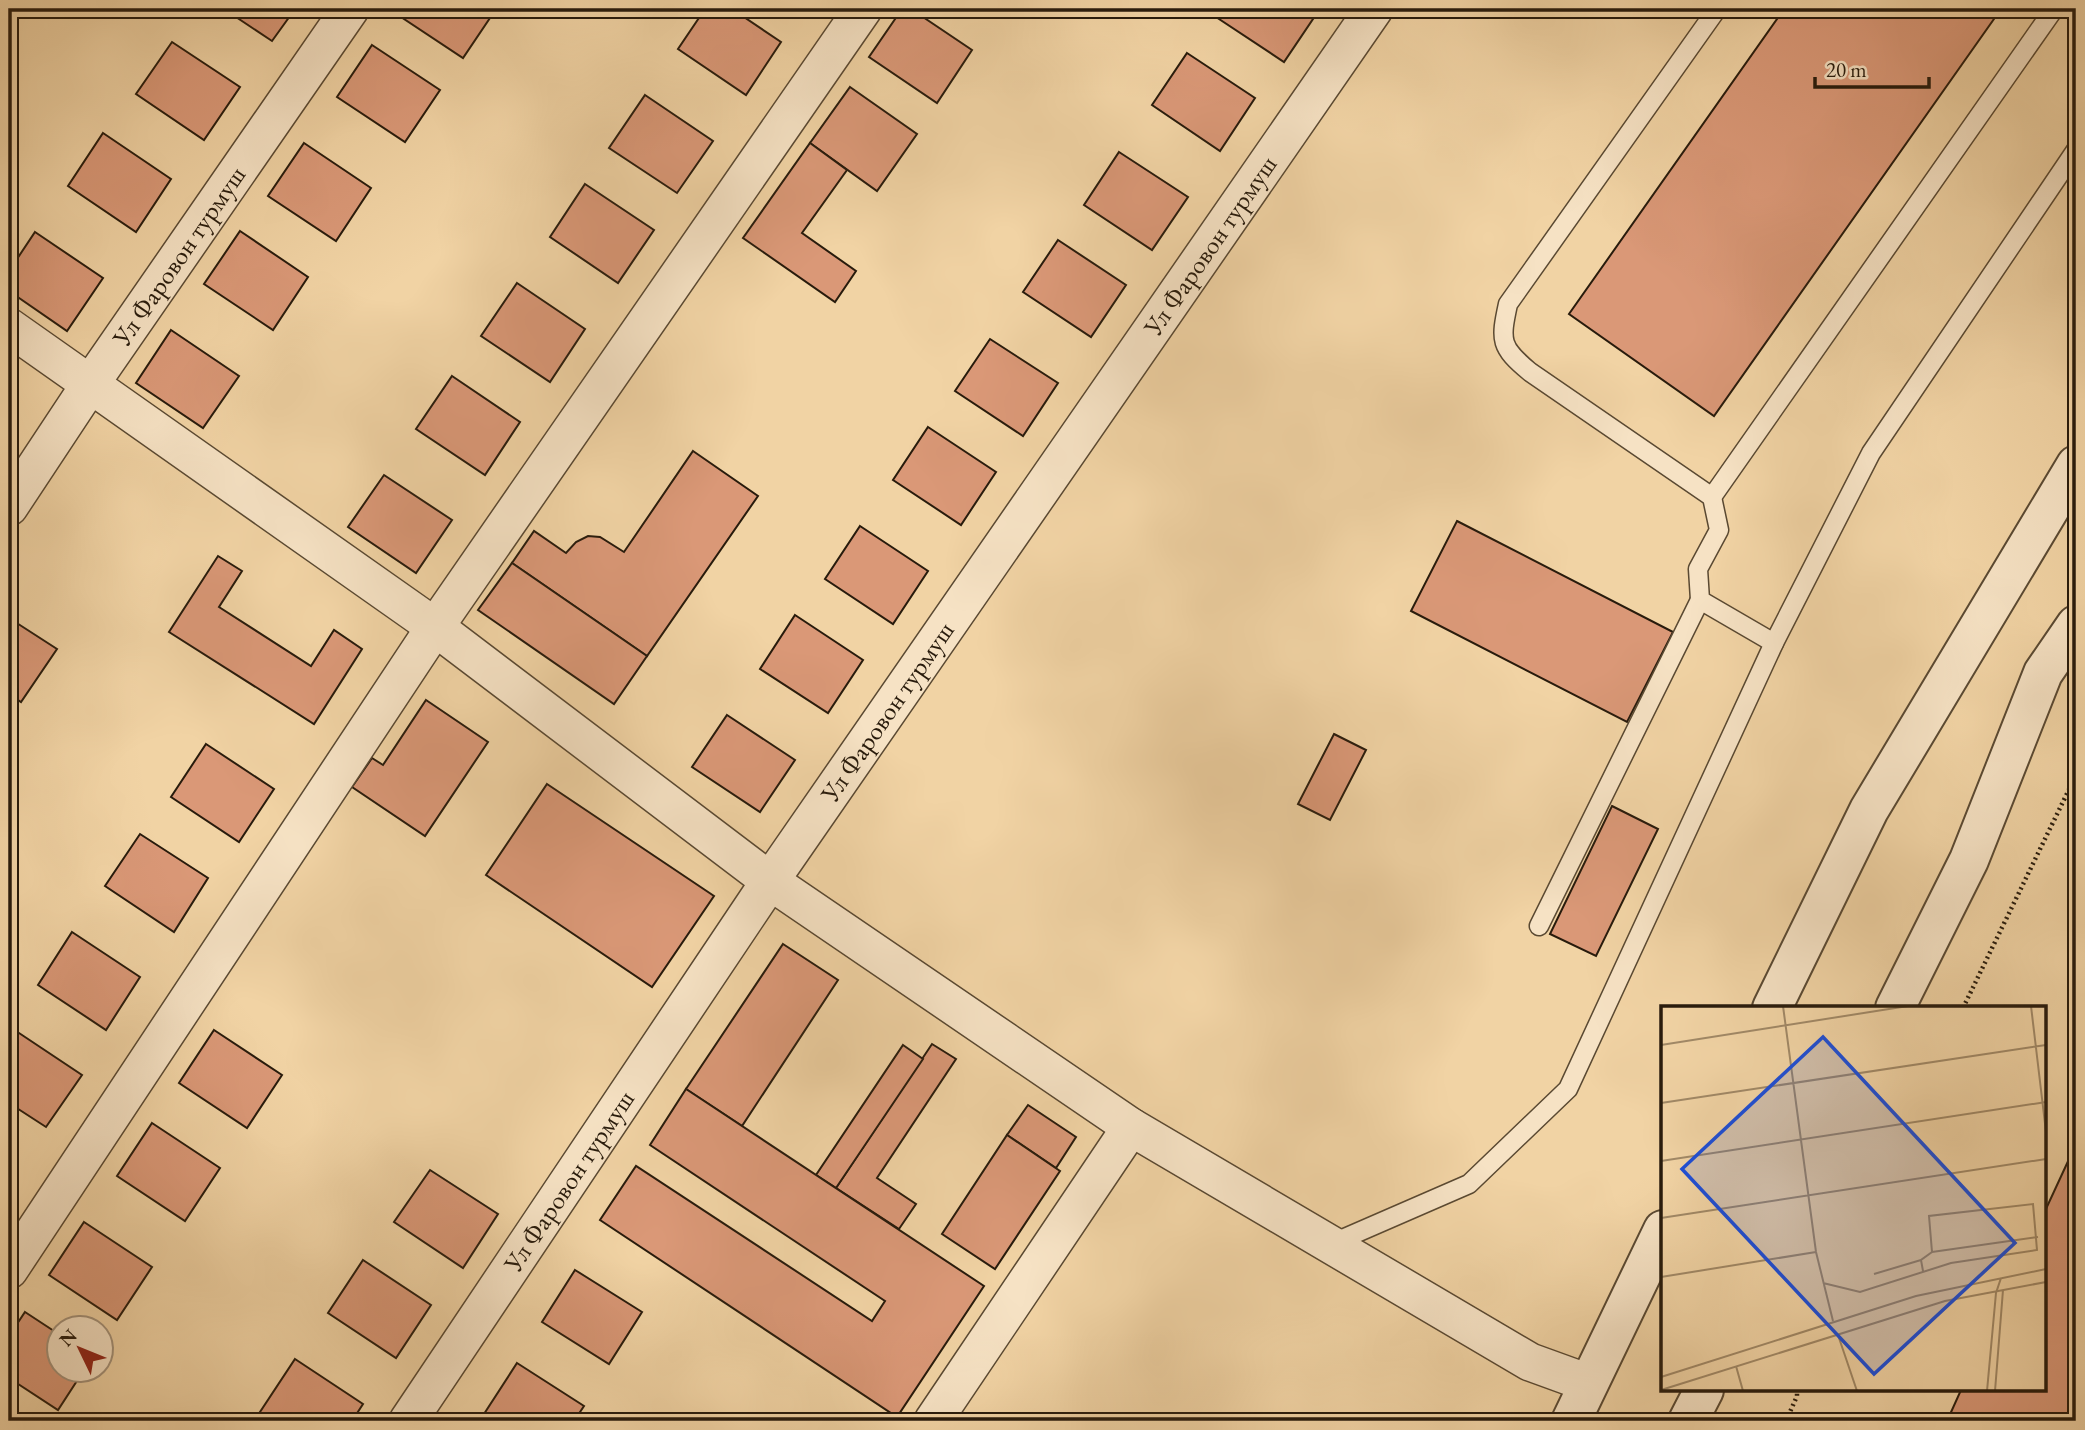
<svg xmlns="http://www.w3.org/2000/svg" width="2085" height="1430" viewBox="0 0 2085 1430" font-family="'EB Garamond',serif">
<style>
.building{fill:#da9877;stroke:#281b0c;stroke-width:2}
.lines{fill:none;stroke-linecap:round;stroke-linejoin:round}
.service-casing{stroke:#5a4932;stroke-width:21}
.minor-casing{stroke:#5a4932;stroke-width:40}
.tertiary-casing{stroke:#5a4932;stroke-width:42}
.path{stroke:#281b0c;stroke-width:4.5;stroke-dasharray:2 3.5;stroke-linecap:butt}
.service{stroke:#f6e2c4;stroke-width:18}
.minor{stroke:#f6e2c4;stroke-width:37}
.tertiary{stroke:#f6e2c4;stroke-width:38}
.labels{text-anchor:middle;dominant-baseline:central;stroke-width:7;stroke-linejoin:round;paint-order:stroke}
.street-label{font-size:26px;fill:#281b0c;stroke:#f6e2c4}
.inset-road{fill:none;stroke:#a18967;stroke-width:2}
.view{fill:#1d4ed8;fill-opacity:0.15;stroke:#1d4ed8;stroke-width:3.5}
.inset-edge{fill:none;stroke:#281b0c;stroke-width:3.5}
</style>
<rect width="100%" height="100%" fill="#f1d3a4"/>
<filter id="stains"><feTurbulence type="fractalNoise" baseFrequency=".00286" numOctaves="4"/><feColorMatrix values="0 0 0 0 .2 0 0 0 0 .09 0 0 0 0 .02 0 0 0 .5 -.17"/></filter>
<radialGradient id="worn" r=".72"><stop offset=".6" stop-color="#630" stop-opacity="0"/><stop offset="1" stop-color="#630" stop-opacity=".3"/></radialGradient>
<g class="building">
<polygon points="224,9 295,9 272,41"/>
<polygon points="398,9 496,9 463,58 395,13"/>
<polygon points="705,9 732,9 781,42 746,95 678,49"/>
<polygon points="902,9 911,9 972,50 937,103 869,57"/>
<polygon points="1221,9 1318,9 1319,10 1284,62 1216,17"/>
<polygon points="1784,9 2001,9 1714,416 1569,314"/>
<polygon points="172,42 240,87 204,140 136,94"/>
<polygon points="372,45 440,90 405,142 337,97"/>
<polygon points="1187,53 1255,98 1220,151 1152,105"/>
<polygon points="850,87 917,134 877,191 810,143"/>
<polygon points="645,95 713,141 677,193 609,148"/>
<polygon points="103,133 171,179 136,232 68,186"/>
<polygon points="304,143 371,188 336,241 268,196"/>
<polygon points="810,143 847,170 802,233 856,271 835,302 743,238"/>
<polygon points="1119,152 1188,197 1152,250 1084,205"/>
<polygon points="585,184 654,230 618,283 550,237"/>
<polygon points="240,231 308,277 273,330 204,284"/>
<polygon points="35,232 103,278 67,331 9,291 9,271"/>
<polygon points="1058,240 1126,285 1091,337 1023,292"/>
<polygon points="517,283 585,329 550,382 481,336"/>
<polygon points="171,330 239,376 203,428 136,383"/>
<polygon points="990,339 1058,383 1023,436 955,391"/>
<polygon points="452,376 520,422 485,475 416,429"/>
<polygon points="928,427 996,472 961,525 893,480"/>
<polygon points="693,451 758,496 647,656 512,563 534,531 566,553 576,542 588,536 600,537 624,552"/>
<polygon points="384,475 452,520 416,573 348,527"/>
<polygon points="1457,521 1673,632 1627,722 1411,611"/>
<polygon points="860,526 928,571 893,624 825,579"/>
<polygon points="218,556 242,571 219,607 311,666 334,630 362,649 314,724 169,632"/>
<polygon points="512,563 647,656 614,704 478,610"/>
<polygon points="795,615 863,660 828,713 760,669"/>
<polygon points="9,618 57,649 21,702 9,694"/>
<polygon points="426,700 488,742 425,836 352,787 372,758 383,765"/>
<polygon points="727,715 795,760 760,812 692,767"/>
<polygon points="1334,734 1366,750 1330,820 1298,804"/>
<polygon points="206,744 274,789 239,842 171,797"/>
<polygon points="547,784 714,896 652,987 486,875"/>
<polygon points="1612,806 1658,829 1596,956 1550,934"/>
<polygon points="140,834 208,878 174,932 105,886"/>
<polygon points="72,932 140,977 106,1030 38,985"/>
<polygon points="783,944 838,980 742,1126 686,1089"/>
<polygon points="13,1029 82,1075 46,1127 9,1103 9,1036"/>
<polygon points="214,1030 282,1075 247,1128 179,1083"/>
<polygon points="932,1044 956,1059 877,1178 916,1204 899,1229 836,1188"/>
<polygon points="903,1045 923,1059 836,1188 816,1175"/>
<polygon points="686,1089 984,1286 897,1417 600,1220 636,1166 872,1321 885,1301 650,1145"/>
<polygon points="1028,1105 1076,1137 1056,1168 1007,1135"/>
<polygon points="152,1123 220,1168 185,1221 117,1176"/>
<polygon points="1007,1135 1060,1171 995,1269 942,1234"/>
<polygon points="2076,1144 2076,1421 1947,1421 1961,1390 2045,1390 2045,1211"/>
<polygon points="430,1170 498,1214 463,1268 394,1222"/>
<polygon points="84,1222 152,1267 117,1320 49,1275"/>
<polygon points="363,1260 431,1305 396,1358 328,1313"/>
<polygon points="575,1270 642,1312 609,1364 542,1322"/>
<polygon points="25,1312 60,1335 60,1370 84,1370 58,1410 9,1378 9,1336"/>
<polygon points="295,1359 363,1404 352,1421 274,1421 260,1412"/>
<polygon points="517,1363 584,1406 574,1421 494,1421 484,1414"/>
</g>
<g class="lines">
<defs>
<g id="service">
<path d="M1717 9 1508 304C1500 341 1500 347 1530 372L1712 497 1719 530 1698 569 1700 600 1774 643"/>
<polyline points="1712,497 2054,9"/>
<polyline points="1539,926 1700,600"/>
<polyline points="1331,1244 1469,1184 1568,1089 1774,643 1871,453 2076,150"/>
</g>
<g id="minor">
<polyline points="9,327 435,627 770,881 1131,1127 1530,1362 1588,1383"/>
<path id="s1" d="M9 507 91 383 350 9"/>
<polyline points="9,1270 435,627 863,9"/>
<path id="s2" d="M408 1421 770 881 1374 9"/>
<polyline points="933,1421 1131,1127"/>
</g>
<g id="tertiary">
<polyline points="1772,1008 1869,810 2076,465"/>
<polyline points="1895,1008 1969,860 2043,673 2076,625"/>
<polyline points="1571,1421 1663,1230"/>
<polyline points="1688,1421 1704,1390"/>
</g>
</defs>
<use href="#service" class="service-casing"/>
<use href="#minor" class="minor-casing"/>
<use href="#tertiary" class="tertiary-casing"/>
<g class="path">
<polyline points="1963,1008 2076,775"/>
<polyline points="1786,1421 1797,1396 1797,1390"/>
</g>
<use href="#service" class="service"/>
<use href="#minor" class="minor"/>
<use href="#tertiary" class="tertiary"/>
</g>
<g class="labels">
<g class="street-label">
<text stroke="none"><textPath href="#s2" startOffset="1423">Ул Фаровон турмуш</textPath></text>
<text stroke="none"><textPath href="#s1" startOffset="303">Ул Фаровон турмуш</textPath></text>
<text stroke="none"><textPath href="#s2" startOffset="856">Ул Фаровон турмуш</textPath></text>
<text stroke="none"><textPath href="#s2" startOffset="289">Ул Фаровон турмуш</textPath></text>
</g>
</g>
<g transform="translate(1661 1006)">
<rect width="385" height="385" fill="#f1d3a4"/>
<path class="inset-road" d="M122 0 155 246 172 315M370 0 385 126M0 39 247 0M0 97 385 39M0 155 385 96M0 212 385 153M271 246 377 231M213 268 260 254M0 271 155 246M162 277 199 286 290 257 376 244 372 198 268 210 271 246 260 254 262 265M177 329 196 385M75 360 82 385M0 371 255 290 385 263M0 384 284 295 385 276M326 385 335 287 340 272M334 385 342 284"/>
<path class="view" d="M162 31 354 237 213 368 21 163Z"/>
<rect width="385" height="385" class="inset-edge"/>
</g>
<rect width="2085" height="1430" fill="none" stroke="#f1d3a4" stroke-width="35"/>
<rect x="10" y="10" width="2064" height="1409" fill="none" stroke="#281b0c" stroke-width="3.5"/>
<rect x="18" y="18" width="2050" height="1395" fill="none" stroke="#281b0c" stroke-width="2"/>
<g transform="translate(80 1349) rotate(313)"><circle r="33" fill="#f6e2c4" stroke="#a4927a" stroke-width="2"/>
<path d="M0-5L12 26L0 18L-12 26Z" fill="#8f2418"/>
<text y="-10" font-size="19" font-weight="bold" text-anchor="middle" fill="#281b0c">N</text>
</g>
<path d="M1815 77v10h114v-10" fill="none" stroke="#281b0c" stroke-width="3.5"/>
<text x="1826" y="77" font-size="21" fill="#281b0c" stroke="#f6e2c4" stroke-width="5" paint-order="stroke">20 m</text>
<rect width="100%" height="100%" filter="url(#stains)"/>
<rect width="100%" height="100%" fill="url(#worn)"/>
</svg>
